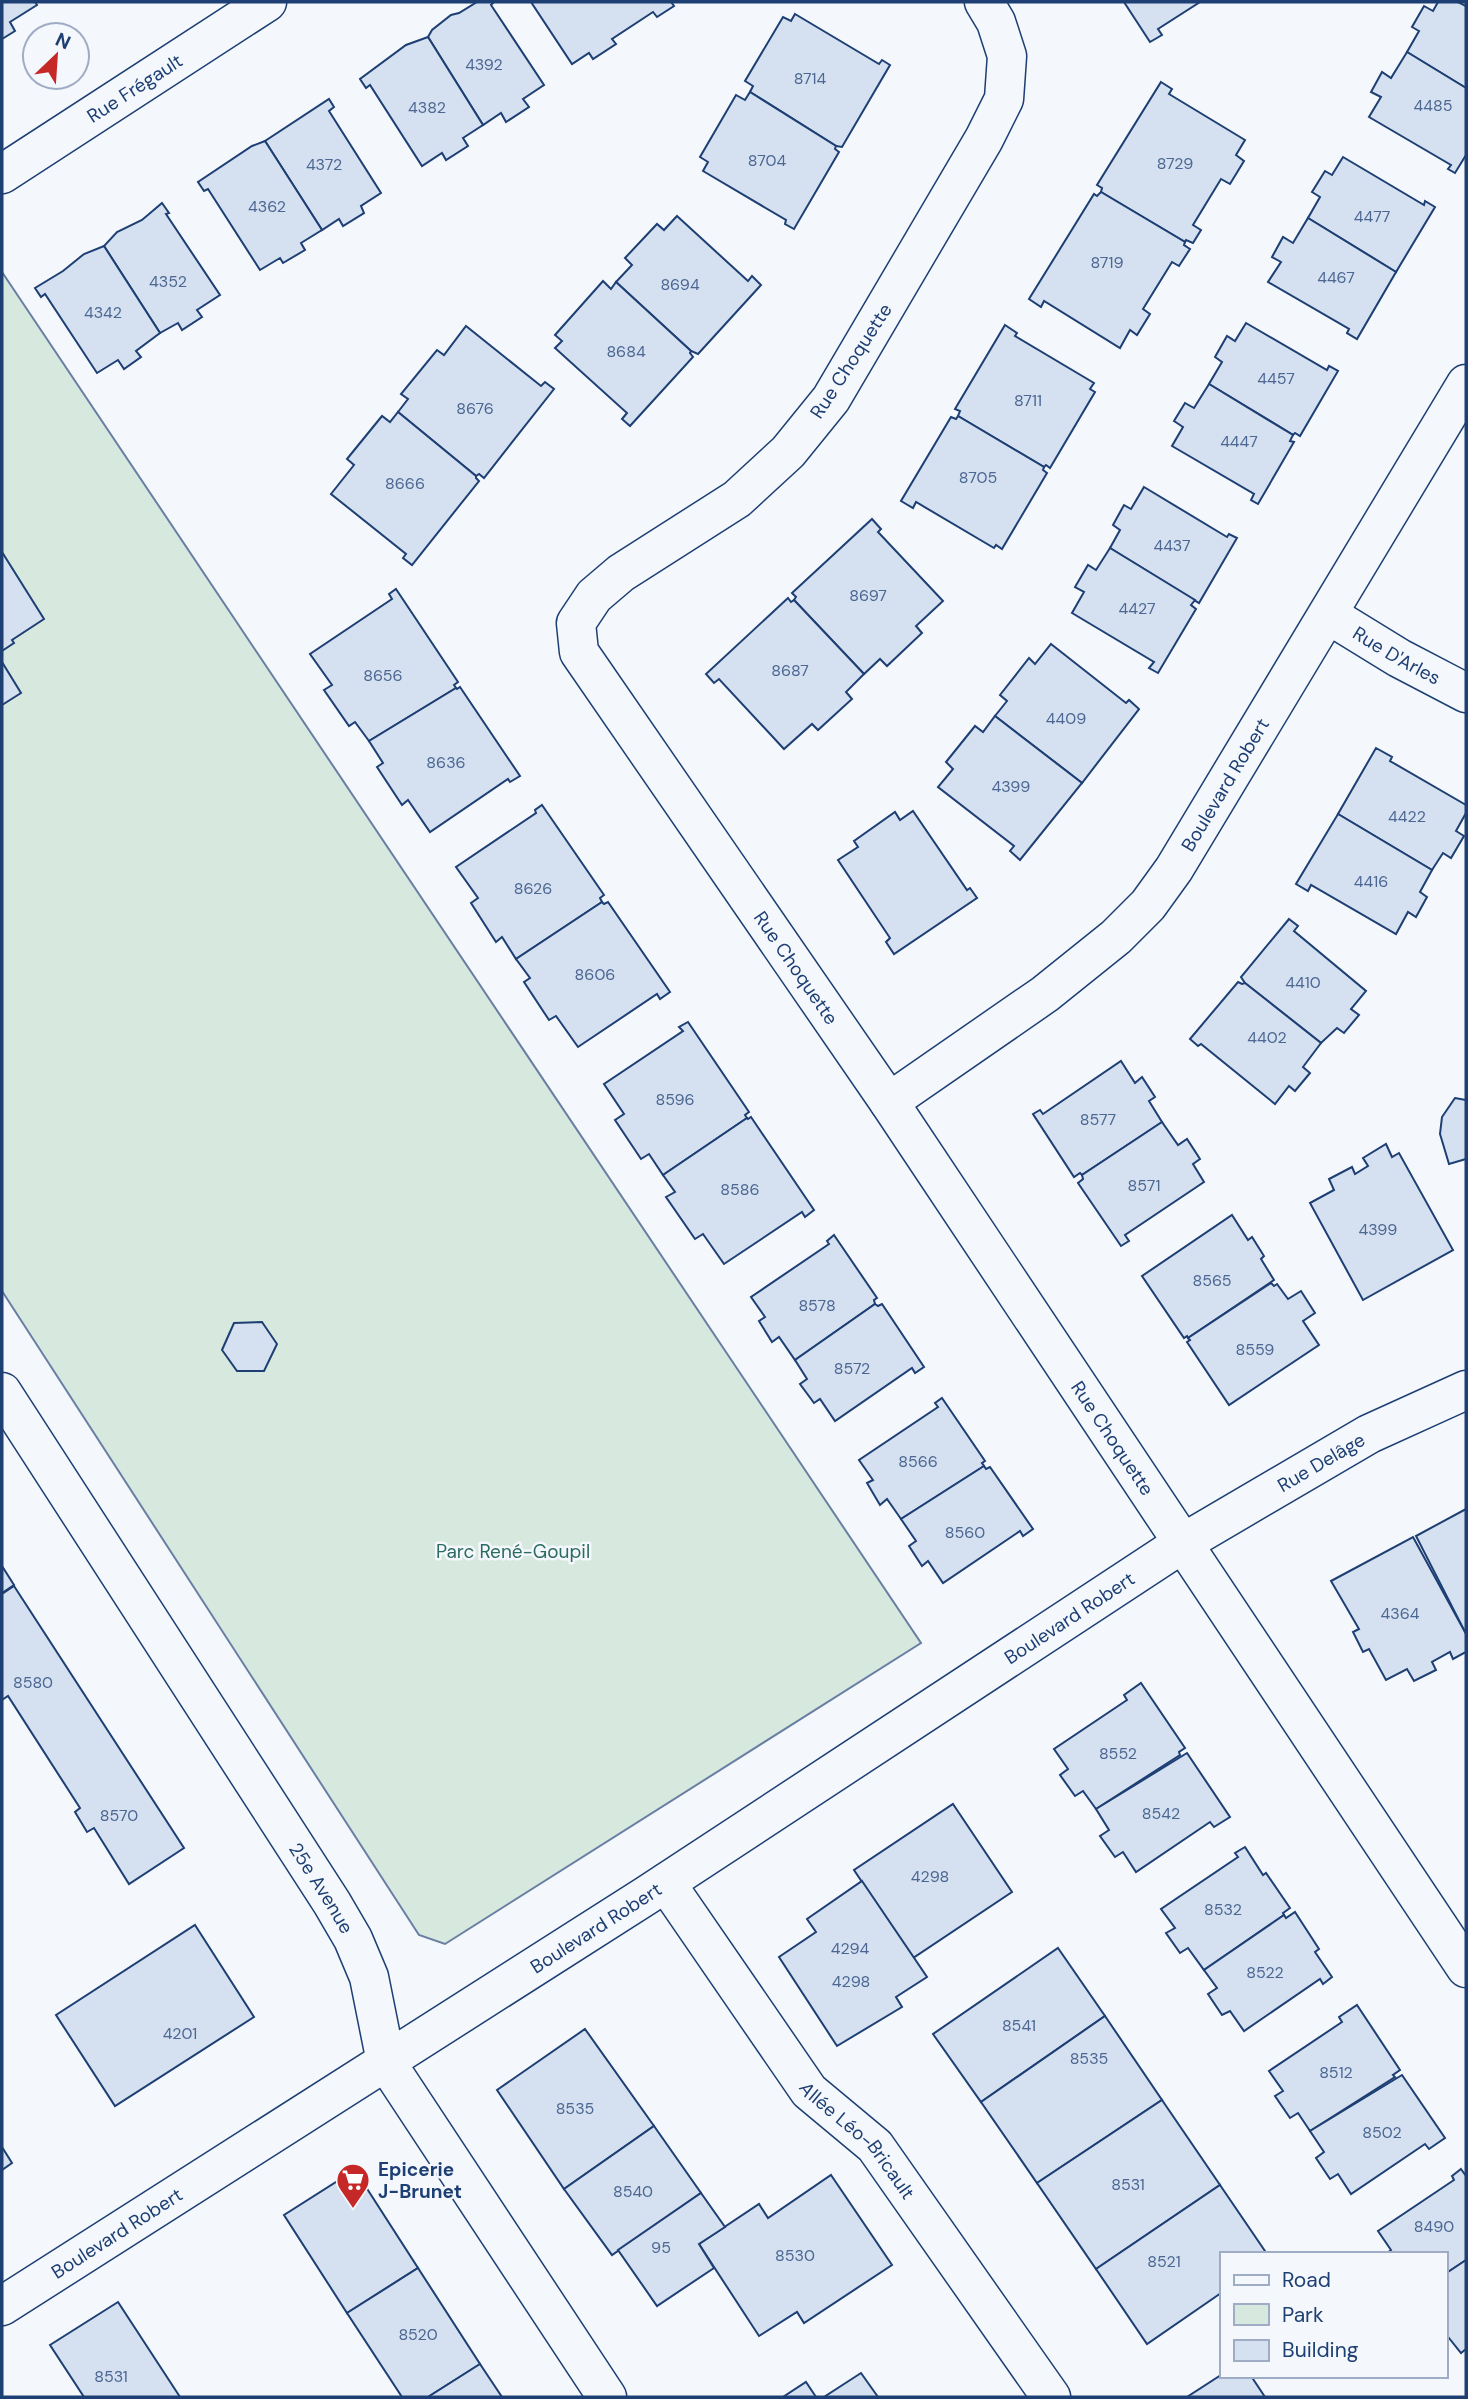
<svg xmlns="http://www.w3.org/2000/svg" width="1468" height="2399" viewBox="0 0 1468 2399" font-family="'DM Sans',sans-serif">
<style>
.green{fill:#d7e8df;stroke:#687fa3;stroke-width:2}
.building{fill:#d5e0f0;stroke:#1d3f73;stroke-width:2}
.lines{fill:none;stroke-linecap:round;stroke-linejoin:round}
.minor-casing{stroke:#1d3f73;stroke-width:41}
.minor{stroke:#f4f7fb;stroke-width:38}
.labels{text-anchor:middle;dominant-baseline:central;stroke-width:5;stroke-linejoin:round;paint-order:stroke}
.number-label{font-size:16px;fill:#4b6792}
.street-label{font-size:19px;fill:#1d3f73;stroke:#f4f7fb}
.park-label{font-size:19px;fill:#2c6c60;stroke:#f4f7fb}
.poi-label{font-size:19px;font-weight:bold;fill:#1d3f73;stroke:#f4f7fb;text-anchor:start}
</style>
<rect width="100%" height="100%" fill="#f4f7fb"/>
<polygon class="green" points="2,272 921,1643 445,1944 419,1935 2,1291"/>
<g class="building">
<polygon points="2,2 35,2 37,5 10,22 15,31 2,39"/>
<polygon points="477,2 494,2 491,5 544,85 523,99 529,107 506,122 501,113 483,125 428,37 432,30 451,15 459,13"/>
<polygon points="531,2 671,2 674,6 657,17 653,12 612,39 616,44 593,59 589,53 572,64"/>
<polygon points="1124,2 1200,2 1158,29 1162,35 1150,42"/>
<polygon points="1438,2 1458,2 1466,6 1466,88 1407,52 1419,31 1412,27 1424,6 1433,11"/>
<polygon points="795,14 879,64 882,60 890,65 842,147 836,146 750,92 753,86 745,81 783,17 791,21"/>
<polygon points="428,37 483,125 463,138 468,146 446,160 442,153 422,166 370,85 366,88 360,79 406,45"/>
<polygon points="1407,52 1466,88 1466,155 1455,173 1448,169 1451,165 1369,117 1381,97 1371,92 1382,72 1391,78"/>
<polygon points="1161,82 1172,89 1169,94 1245,140 1236,155 1244,161 1230,184 1221,179 1193,225 1201,230 1193,243 1186,240 1185,242 1101,192 1102,188 1097,185"/>
<polygon points="750,92 836,146 835,149 839,152 794,229 785,224 786,220 703,171 708,162 700,157 736,95 745,100"/>
<polygon points="329,99 334,107 329,111 381,193 361,206 364,213 343,226 339,219 322,230 265,141"/>
<polygon points="265,141 322,230 301,243 305,250 283,263 280,258 260,270 208,189 204,191 198,182 252,146"/>
<polygon points="1343,157 1424,205 1425,201 1435,207 1396,272 1308,218 1320,197 1312,192 1325,171 1332,175"/>
<polygon points="1101,192 1185,242 1184,245 1190,249 1179,266 1172,262 1143,309 1150,314 1137,335 1130,330 1120,348 1044,301 1041,307 1029,299 1094,194 1097,196"/>
<polygon points="162,203 169,213 166,214 220,295 197,310 202,317 182,330 178,323 160,333 104,246 117,232 142,220"/>
<polygon points="677,216 748,281 752,276 761,285 698,354 691,351 616,282 632,265 625,258 657,224 664,230"/>
<polygon points="1308,218 1396,272 1357,339 1347,333 1349,329 1268,282 1281,262 1272,257 1283,237 1293,243"/>
<polygon points="104,246 160,333 136,351 141,357 124,369 118,360 97,373 45,294 41,297 35,288 63,271 84,254"/>
<polygon points="603,281 611,289 616,282 691,351 690,353 693,357 630,426 622,419 627,413 555,348 562,341 555,335"/>
<polygon points="1246,323 1327,370 1329,366 1338,371 1300,436 1295,433 1293,435 1209,384 1222,362 1215,357 1227,336 1235,341"/>
<polygon points="1005,325 1017,333 1015,336 1094,383 1090,389 1095,392 1050,468 1046,465 1044,467 958,416 960,411 955,409"/>
<polygon points="466,326 541,386 545,382 554,389 484,478 479,474 476,476 398,412 408,399 401,394 437,350 444,355"/>
<polygon points="1209,384 1293,435 1290,441 1294,442 1258,504 1251,500 1254,494 1172,446 1183,427 1174,421 1185,403 1194,408"/>
<polygon points="398,412 476,476 476,478 479,481 412,565 403,558 406,554 331,494 354,465 347,459 382,416 390,422"/>
<polygon points="958,416 1044,467 1043,470 1047,473 1002,549 996,545 994,548 916,502 913,508 901,501 951,417 956,419"/>
<polygon points="1144,487 1227,537 1229,534 1237,538 1199,603 1110,548 1120,530 1113,525 1124,505 1131,509"/>
<polygon points="872,519 881,529 878,532 943,601 916,626 922,633 887,666 880,659 864,674 794,600 796,597 792,593"/>
<polygon points="1110,548 1195,600 1191,605 1196,609 1158,673 1149,668 1154,662 1072,613 1084,592 1075,587 1088,565 1096,570"/>
<polygon points="2,552 44,619 12,640 14,643 2,651"/>
<polygon points="396,589 458,682 454,685 456,688 369,741 355,722 349,726 324,690 332,685 310,654 392,599 389,594"/>
<polygon points="788,598 791,602 794,600 864,674 846,692 852,699 818,730 812,724 784,749 719,679 714,683 706,674"/>
<polygon points="1051,644 1126,703 1129,700 1139,709 1082,783 995,716 1007,701 1000,695 1029,658 1035,664"/>
<polygon points="2,662 21,693 2,705"/>
<polygon points="460,687 520,776 510,782 508,779 430,832 408,800 402,805 377,767 383,763 369,741 456,688 457,689"/>
<polygon points="995,716 1082,783 1020,860 1010,851 1014,846 938,787 953,769 946,762 975,726 983,732"/>
<polygon points="1376,748 1392,757 1390,761 1466,805 1466,813 1456,831 1464,836 1451,858 1443,853 1432,870 1338,814"/>
<polygon points="542,805 604,895 600,898 602,902 516,959 502,937 496,942 471,903 478,898 456,867 536,813 535,810"/>
<polygon points="913,811 967,890 970,888 977,898 894,954 886,942 890,938 838,860 858,847 854,841 895,812 900,820"/>
<polygon points="1338,814 1432,870 1420,892 1427,897 1416,917 1408,912 1396,934 1311,885 1308,891 1296,884"/>
<polygon points="602,902 604,904 608,902 670,992 660,999 657,994 578,1047 556,1016 549,1020 524,982 530,978 516,959"/>
<polygon points="1289,919 1298,926 1294,931 1366,991 1351,1009 1359,1015 1344,1033 1337,1028 1321,1043 1245,983 1241,977"/>
<polygon points="1238,982 1242,984 1245,983 1321,1043 1303,1067 1310,1073 1295,1091 1289,1086 1275,1104 1201,1044 1198,1046 1190,1039"/>
<polygon points="688,1022 749,1112 745,1115 747,1118 663,1175 649,1154 641,1159 615,1120 624,1114 604,1084 683,1031 679,1027"/>
<polygon points="1121,1061 1135,1083 1142,1077 1155,1097 1149,1101 1162,1122 1082,1175 1080,1173 1074,1177 1033,1114 1040,1110 1043,1114"/>
<polygon points="1455,1098 1466,1100 1466,1159 1449,1164 1440,1134 1442,1117"/>
<polygon points="751,1117 814,1210 805,1217 802,1212 724,1264 703,1234 695,1239 666,1197 675,1192 663,1175 747,1118 748,1119"/>
<polygon points="1162,1122 1178,1145 1187,1139 1200,1159 1193,1164 1204,1182 1125,1235 1129,1241 1121,1246 1078,1183 1083,1179 1082,1175"/>
<polygon points="1386,1144 1392,1157 1399,1153 1453,1250 1363,1300 1310,1203 1334,1190 1329,1179 1352,1167 1355,1174 1368,1166 1363,1158"/>
<polygon points="1232,1215 1248,1240 1252,1237 1264,1256 1261,1259 1274,1280 1188,1338 1187,1336 1184,1338 1142,1276"/>
<polygon points="834,1235 877,1298 874,1300 875,1304 795,1360 779,1337 772,1342 759,1321 765,1317 751,1297 829,1244 827,1241"/>
<polygon points="1271,1283 1274,1286 1277,1284 1288,1299 1301,1291 1315,1313 1303,1321 1319,1345 1229,1405 1187,1342 1190,1340 1188,1338"/>
<polygon points="875,1304 878,1306 882,1304 924,1367 915,1373 912,1368 835,1421 820,1399 814,1403 800,1384 807,1379 795,1360"/>
<polygon points="262,1322 277,1344 264,1371 237,1371 222,1350 234,1323"/>
<polygon points="942,1398 985,1461 982,1463 984,1466 901,1519 887,1499 880,1505 867,1483 873,1480 859,1460 938,1407 935,1403"/>
<polygon points="984,1466 986,1469 990,1467 1033,1529 1023,1536 1020,1531 943,1583 928,1561 922,1566 909,1546 916,1541 901,1519"/>
<polygon points="1466,1509 1466,1634 1416,1536"/>
<polygon points="1413,1537 1466,1634 1466,1652 1453,1659 1450,1652 1432,1662 1436,1670 1414,1681 1407,1669 1386,1680 1369,1649 1363,1652 1353,1632 1359,1629 1331,1581"/>
<polygon points="2,1566 14,1585 2,1593"/>
<polygon points="14,1586 184,1848 129,1884 94,1828 87,1832 75,1812 80,1808 8,1696 2,1700 2,1594"/>
<polygon points="1141,1683 1185,1748 1179,1752 1180,1755 1096,1809 1083,1791 1075,1796 1060,1775 1068,1769 1054,1749 1127,1700 1124,1695"/>
<polygon points="1187,1753 1230,1817 1214,1827 1210,1822 1136,1872 1123,1852 1115,1857 1100,1836 1109,1830 1096,1809"/>
<polygon points="953,1804 1012,1892 913,1958 854,1870"/>
<polygon points="1245,1847 1263,1875 1266,1873 1290,1908 1283,1913 1284,1915 1204,1970 1188,1948 1180,1953 1166,1933 1175,1928 1161,1909 1238,1857 1235,1853"/>
<polygon points="862,1881 927,1977 896,1997 902,2007 837,2046 779,1957 816,1932 807,1919"/>
<polygon points="1295,1912 1319,1949 1315,1952 1332,1977 1323,1984 1320,1979 1244,2031 1230,2011 1222,2015 1208,1994 1217,1988 1204,1970 1284,1915 1286,1918"/>
<polygon points="195,1925 254,2017 115,2106 56,2015"/>
<polygon points="1058,1948 1105,2016 981,2102 933,2034"/>
<polygon points="1357,2005 1400,2070 1393,2075 1395,2077 1310,2131 1298,2113 1290,2118 1275,2096 1283,2091 1269,2071 1342,2022 1339,2017"/>
<polygon points="1105,2016 1162,2100 1037,2183 981,2102"/>
<polygon points="585,2029 654,2126 564,2189 497,2090"/>
<polygon points="1402,2075 1445,2138 1429,2149 1425,2144 1351,2194 1338,2174 1330,2179 1316,2158 1324,2152 1310,2131"/>
<polygon points="1162,2100 1220,2185 1096,2269 1037,2183"/>
<polygon points="654,2126 701,2193 612,2255 564,2189"/>
<polygon points="2,2147 12,2163 2,2170"/>
<polygon points="1461,2169 1466,2176 1466,2260 1445,2274 1445,2254 1386,2254 1391,2250 1378,2231 1454,2180 1452,2176"/>
<polygon points="355,2170 418,2268 347,2313 284,2215"/>
<polygon points="831,2175 892,2265 804,2323 797,2312 759,2336 699,2244 759,2204 768,2218"/>
<polygon points="1220,2185 1267,2254 1221,2254 1221,2293 1147,2344 1096,2269"/>
<polygon points="701,2193 725,2227 699,2244 714,2268 657,2306 618,2250"/>
<polygon points="1466,2260 1466,2349 1461,2353 1445,2333 1445,2274"/>
<polygon points="418,2268 480,2364 428,2397 402,2397 347,2313"/>
<polygon points="118,2302 180,2397 84,2397 50,2345"/>
<polygon points="480,2364 502,2397 428,2397"/>
<polygon points="861,2373 878,2397 824,2397"/>
<polygon points="1221,2375 1251,2376 1265,2397 1187,2397"/>
<polygon points="806,2382 816,2397 783,2397"/>
</g>
<g class="lines">
<defs>
<g id="minor">
<path id="s1" d="M984 2 996 22 1007 56 1004 99 984 139 831 399 788 452 737 499 621 573 594 596 576 623 579 652 889 1102 1466 1968"/>
<path id="s2" d="M2 174 267 2"/>
<path id="s3" d="M1329 615 1399 658 1466 693"/>
<path id="s4" d="M889 1102 1045 994 1116 937 1148 905 1174 869 1466 384"/>
<path id="s5" d="M2 1392 332 1903 353 1939 369 1977 386 2062 607 2397"/>
<path id="s6" d="M666 1883 809 2091 875 2146 1051 2397"/>
<path id="s7" d="M2 2306 647 1895 1183 1543 1369 1434 1466 1390"/>
</g>
</defs>
<use href="#minor" class="minor-casing"/>
<use href="#minor" class="minor"/>
</g>
<defs>
<symbol id="supermarket-pin" viewBox="-11 -11 22 30"><path d="M0 17L-7.5 6A9.5 9.5 0 1 1 7.5 6Z" fill="#c62828" stroke="#f4f7fb"/><path d="M-6-5.5h2.5l.6 2H6L4.5 2H-2.5L-4.4-4H-6ZM-1.5 3.2a1.3 1.3 0 1 0 .1 0ZM3 3.2a1.3 1.3 0 1 0 .1 0Z" fill="#fff"/></symbol>
</defs>
<g fill-rule="evenodd">
<use href="#supermarket-pin" x="334" y="2161" width="38" height="52"/>
</g>
<g class="labels">
<g class="number-label">
<text x="484" y="64">4392</text>
<text x="810" y="78">8714</text>
<text x="1433" y="105">4485</text>
<text x="427" y="107">4382</text>
<text x="767" y="160">8704</text>
<text x="1175" y="163">8729</text>
<text x="324" y="164">4372</text>
<text x="267" y="206">4362</text>
<text x="1372" y="216">4477</text>
<text x="1107" y="262">8719</text>
<text x="1336" y="277">4467</text>
<text x="168" y="281">4352</text>
<text x="680" y="284">8694</text>
<text x="103" y="312">4342</text>
<text x="626" y="351">8684</text>
<text x="1276" y="378">4457</text>
<text x="1028" y="400">8711</text>
<text x="475" y="408">8676</text>
<text x="1239" y="441">4447</text>
<text x="978" y="477">8705</text>
<text x="405" y="483">8666</text>
<text x="1172" y="545">4437</text>
<text x="868" y="595">8697</text>
<text x="1137" y="608">4427</text>
<text x="790" y="670">8687</text>
<text x="383" y="675">8656</text>
<text x="1066" y="718">4409</text>
<text x="446" y="762">8636</text>
<text x="1011" y="786">4399</text>
<text x="1407" y="816">4422</text>
<text x="1371" y="881">4416</text>
<text x="533" y="888">8626</text>
<text x="595" y="974">8606</text>
<text x="1303" y="982">4410</text>
<text x="1267" y="1037">4402</text>
<text x="675" y="1099">8596</text>
<text x="1098" y="1119">8577</text>
<text x="1144" y="1185">8571</text>
<text x="740" y="1189">8586</text>
<text x="1378" y="1229">4399</text>
<text x="1212" y="1280">8565</text>
<text x="817" y="1305">8578</text>
<text x="1255" y="1349">8559</text>
<text x="852" y="1368">8572</text>
<text x="918" y="1461">8566</text>
<text x="965" y="1532">8560</text>
<text x="1400" y="1613">4364</text>
<text x="33" y="1682">8580</text>
<text x="1118" y="1753">8552</text>
<text x="1161" y="1813">8542</text>
<text x="119" y="1815">8570</text>
<text x="930" y="1876">4298</text>
<text x="1223" y="1909">8532</text>
<text x="850" y="1948">4294</text>
<text x="1265" y="1972">8522</text>
<text x="851" y="1981">4298</text>
<text x="1019" y="2025">8541</text>
<text x="180" y="2033">4201</text>
<text x="1089" y="2058">8535</text>
<text x="1336" y="2072">8512</text>
<text x="575" y="2108">8535</text>
<text x="1382" y="2132">8502</text>
<text x="1128" y="2184">8531</text>
<text x="633" y="2191">8540</text>
<text x="1434" y="2226">8490</text>
<text x="661" y="2247">95</text>
<text x="795" y="2255">8530</text>
<text x="1164" y="2261">8521</text>
<text x="418" y="2334">8520</text>
<text x="111" y="2376">8531</text>
</g>
<g class="street-label">
<text stroke="none"><textPath href="#s2" startOffset="158">Rue Frégault</textPath></text>
<text transform="translate(851 361) rotate(-57)">Rue Choquette</text>
<text stroke="none"><textPath href="#s3" startOffset="79">Rue D'Arles</textPath></text>
<text stroke="none"><textPath href="#s4" startOffset="469">Boulevard Robert</textPath></text>
<text stroke="none"><textPath href="#s1" startOffset="1204">Rue Choquette</textPath></text>
<text stroke="none"><textPath href="#s1" startOffset="1771">Rue Choquette</textPath></text>
<text stroke="none"><textPath href="#s7" startOffset="1566">Rue Delâge</textPath></text>
<text stroke="none"><textPath href="#s7" startOffset="1270">Boulevard Robert</textPath></text>
<text stroke="none"><textPath href="#s5" startOffset="590">25e Avenue</textPath></text>
<text stroke="none"><textPath href="#s7" startOffset="704">Boulevard Robert</textPath></text>
<text stroke="none"><textPath href="#s6" startOffset="322">Allée Léo-Bricault</textPath></text>
<text stroke="none"><textPath href="#s7" startOffset="136">Boulevard Robert</textPath></text>
</g>
<g class="park-label">
<text x="513" y="1551">Parc René-Goupil</text>
</g>
<g class="poi-label">
<text x="378" y="2169">Epicerie<tspan x="378" dy="22">J-Brunet</tspan></text>
</g>
</g>
<rect width="1468" height="2399" fill="none" stroke="#1d3f73" stroke-width="7"/>
<rect x="1220" y="2252" width="228" height="126" fill="#f4f7fb" stroke="#9eadc5" stroke-width="2"/>
<rect x="1234" y="2275" width="35" height="10" fill="#f4f7fb" stroke="#9eadc5" stroke-width="2"/>
<text x="1282" y="2287" font-size="21" fill="#1d3f73">Road</text>
<rect x="1234" y="2304" width="35" height="21" fill="#d7e8df" stroke="#9eadc5" stroke-width="2"/>
<text x="1282" y="2322" font-size="21" fill="#1d3f73">Park</text>
<rect x="1234" y="2340" width="35" height="21" fill="#d5e0f0" stroke="#9eadc5" stroke-width="2"/>
<text x="1282" y="2357" font-size="21" fill="#1d3f73">Building</text>
<g transform="translate(56 56) rotate(25)"><circle r="33" fill="#f4f7fb" stroke="#9eadc5" stroke-width="2"/>
<path d="M0-5L12 26L0 18L-12 26Z" fill="#c62828"/>
<text y="-10" font-size="19" font-weight="bold" text-anchor="middle" fill="#1d3f73">N</text>
</g>
</svg>
